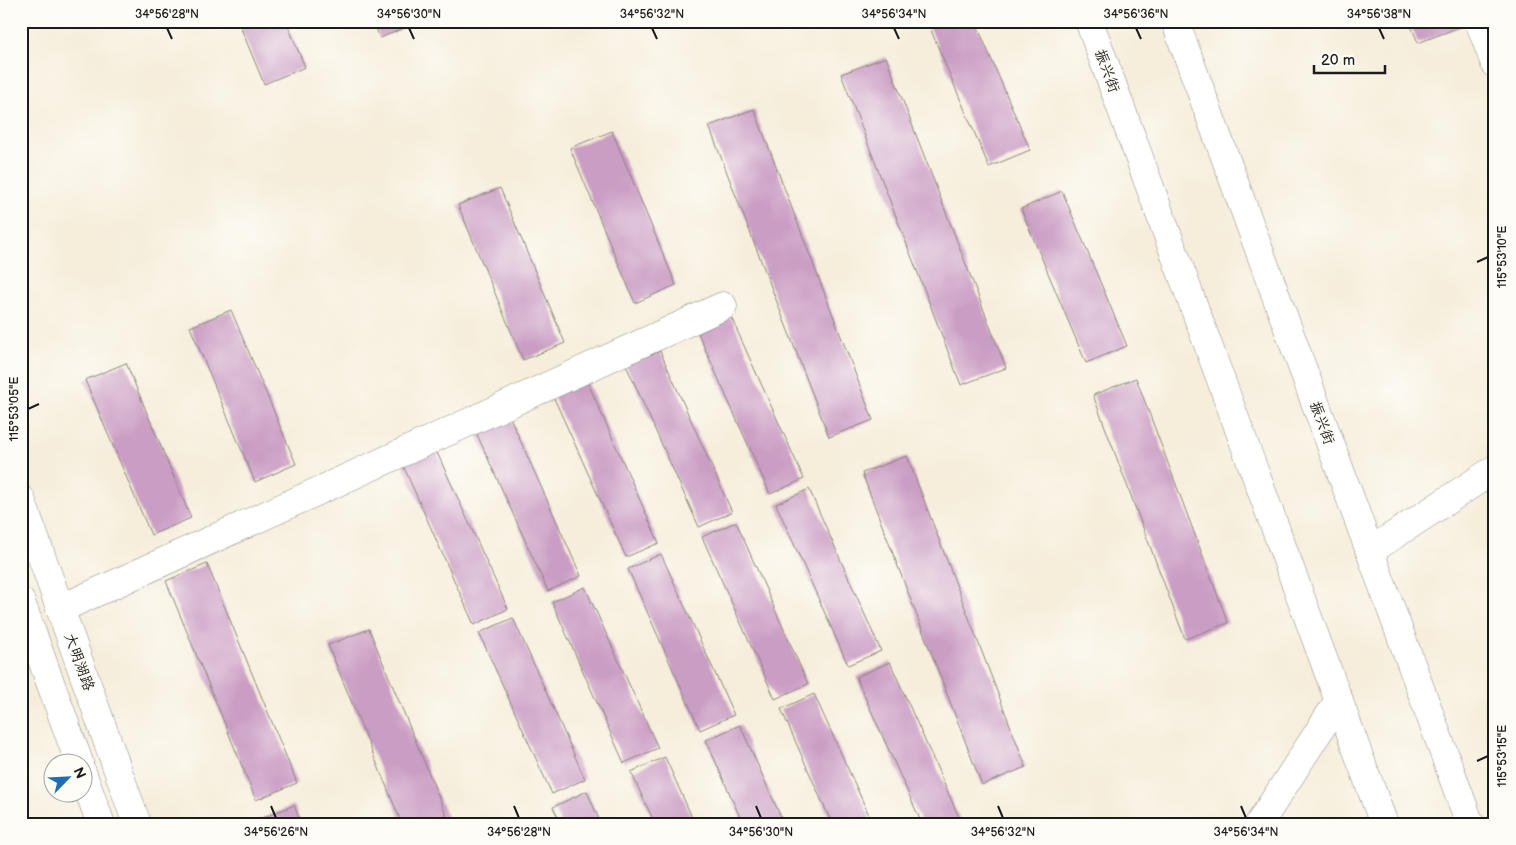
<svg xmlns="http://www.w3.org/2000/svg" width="1516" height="845" viewBox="0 0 1516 845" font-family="'Balsamiq Sans','LXGW WenKai TC',sans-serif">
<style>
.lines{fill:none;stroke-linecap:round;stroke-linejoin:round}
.stream{stroke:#66a7da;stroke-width:7}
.building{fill:#ca9dc4}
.street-casing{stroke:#89857c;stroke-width:29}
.secondary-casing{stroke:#89857c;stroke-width:29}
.highway-casing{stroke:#89857c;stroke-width:29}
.street{stroke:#fff;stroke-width:28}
.secondary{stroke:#fff;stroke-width:28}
.highway{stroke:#fff;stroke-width:28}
.ticks{fill:none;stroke:#1c1c1c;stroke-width:2}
.labels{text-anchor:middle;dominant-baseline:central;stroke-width:4;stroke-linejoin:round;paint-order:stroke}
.street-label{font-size:15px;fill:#1c1c1c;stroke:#fdfcf7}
.neatline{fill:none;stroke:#1c1c1c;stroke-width:2}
.ticks-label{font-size:12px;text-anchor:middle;fill:#1c1c1c}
</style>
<rect width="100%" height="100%" fill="#fdfcf7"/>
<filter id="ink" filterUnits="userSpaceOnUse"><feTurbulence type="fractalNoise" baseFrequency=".02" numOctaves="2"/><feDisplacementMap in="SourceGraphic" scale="10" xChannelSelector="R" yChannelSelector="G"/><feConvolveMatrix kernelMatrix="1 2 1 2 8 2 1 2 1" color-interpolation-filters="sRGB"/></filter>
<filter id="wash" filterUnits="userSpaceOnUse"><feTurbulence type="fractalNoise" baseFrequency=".0096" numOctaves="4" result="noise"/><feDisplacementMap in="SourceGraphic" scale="20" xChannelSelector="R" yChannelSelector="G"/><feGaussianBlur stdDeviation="1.12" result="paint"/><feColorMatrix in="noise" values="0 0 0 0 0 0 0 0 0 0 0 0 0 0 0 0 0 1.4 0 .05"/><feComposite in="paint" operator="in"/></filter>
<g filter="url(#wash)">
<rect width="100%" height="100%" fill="#f6eedb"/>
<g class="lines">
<polyline class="stream" points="1494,824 1495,823"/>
</g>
<g id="blocks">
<g class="building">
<polygon points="238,21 286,21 305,67 264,84"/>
<polygon points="373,21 421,21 380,38"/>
<polygon points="927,21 975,21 1030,150 989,167"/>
<polygon points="1409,21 1460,21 1462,26 1418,43"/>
<polygon points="886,57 1006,368 961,385 841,74"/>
<polygon points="754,109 873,420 829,437 709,126"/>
<polygon points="612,131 676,285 635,303 570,148"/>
<polygon points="500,188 565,343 523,360 458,205"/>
<polygon points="1062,191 1127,346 1086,363 1021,209"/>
<polygon points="231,310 296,464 255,482 190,327"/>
<polygon points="731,317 804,479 770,494 698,333"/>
<polygon points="660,351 732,512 699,527 626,365"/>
<polygon points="126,363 191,518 151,535 85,380"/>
<polygon points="1136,378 1228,623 1185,639 1093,395"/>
<polygon points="587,381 659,543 626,557 553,396"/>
<polygon points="509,415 581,576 548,591 475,430"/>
<polygon points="435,448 508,609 474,625 402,463"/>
<polygon points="907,456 1026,767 982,785 862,473"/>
<polygon points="809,489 881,651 848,665 776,504"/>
<polygon points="736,522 808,684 775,699 702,537"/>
<polygon points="661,554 734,715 700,730 628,569"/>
<polygon points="207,564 297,783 256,800 166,581"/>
<polygon points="585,587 658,748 624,763 552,602"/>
<polygon points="513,618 585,779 552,794 479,633"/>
<polygon points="369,629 450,824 402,824 328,645"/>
<polygon points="890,662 962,824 922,824 856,677"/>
<polygon points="814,694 873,824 832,824 781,709"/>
<polygon points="740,725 784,824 743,824 706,740"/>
<polygon points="665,757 695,824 655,824 631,772"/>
<polygon points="587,791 601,824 561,824 553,807"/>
<polygon points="294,805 301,824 254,824 253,822"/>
</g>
</g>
</g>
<g filter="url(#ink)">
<use href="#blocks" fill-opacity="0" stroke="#89857c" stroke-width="1"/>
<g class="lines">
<defs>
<g id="street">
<polyline points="1479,21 1495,64"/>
<polyline points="1370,551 1495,469"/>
<polyline points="60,609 723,306"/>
<polyline points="1259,824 1339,700"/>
</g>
<g id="secondary">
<polyline points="1089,21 1384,824"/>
<polyline points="1175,21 1470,824"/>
</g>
<g id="highway">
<polyline points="21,499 137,824"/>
<polyline points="21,602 79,762"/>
<polyline points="82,772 101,824"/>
</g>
</defs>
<use href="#street" class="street-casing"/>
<use href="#secondary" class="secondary-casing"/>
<use href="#highway" class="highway-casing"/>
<use href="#street" class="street"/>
<use href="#secondary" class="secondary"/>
<use href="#highway" class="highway"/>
</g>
</g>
<path class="ticks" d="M167 28 172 39M409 28 414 39M652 28 657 39M894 28 899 39M1136 28 1141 39M1379 28 1384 39M1477 262 1488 257M28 409 39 404M1477 761 1488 756M271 806 276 818M514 806 519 818M756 806 761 818M998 806 1003 818M1241 806 1246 818"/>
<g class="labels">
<g class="street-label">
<text transform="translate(1107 71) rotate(70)">振兴街</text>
<text transform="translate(1322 423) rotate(70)">振兴街</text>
<text transform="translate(79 662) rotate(70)">大明湖路</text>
</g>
</g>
<rect width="1516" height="845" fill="none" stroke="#fdfcf7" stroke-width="55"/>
<g transform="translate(68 778) rotate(66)"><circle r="24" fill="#fdfcf7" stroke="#a3a29f"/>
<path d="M0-4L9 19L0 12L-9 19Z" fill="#1f6fb2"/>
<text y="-8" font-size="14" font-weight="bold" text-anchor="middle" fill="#1c1c1c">N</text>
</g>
<path d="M1314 65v8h71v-8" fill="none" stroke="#1c1c1c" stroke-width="2.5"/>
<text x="1321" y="65" font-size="15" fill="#1c1c1c" stroke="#fdfcf7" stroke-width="4" paint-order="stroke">20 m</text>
<rect x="28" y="28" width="1460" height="790" class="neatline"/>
<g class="ticks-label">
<text x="167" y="18">34°56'28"N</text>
<text x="409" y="18">34°56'30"N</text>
<text x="652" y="18">34°56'32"N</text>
<text x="894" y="18">34°56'34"N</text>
<text x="1136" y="18">34°56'36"N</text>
<text x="1379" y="18">34°56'38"N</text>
<text transform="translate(1502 257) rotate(-90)" y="4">115°53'10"E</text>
<text transform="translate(14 409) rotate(-90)" y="4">115°53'05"E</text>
<text transform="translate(1502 756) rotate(-90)" y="4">115°53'15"E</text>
<text x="276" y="836">34°56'26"N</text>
<text x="519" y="836">34°56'28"N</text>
<text x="761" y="836">34°56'30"N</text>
<text x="1003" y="836">34°56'32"N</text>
<text x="1246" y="836">34°56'34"N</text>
</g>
</svg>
